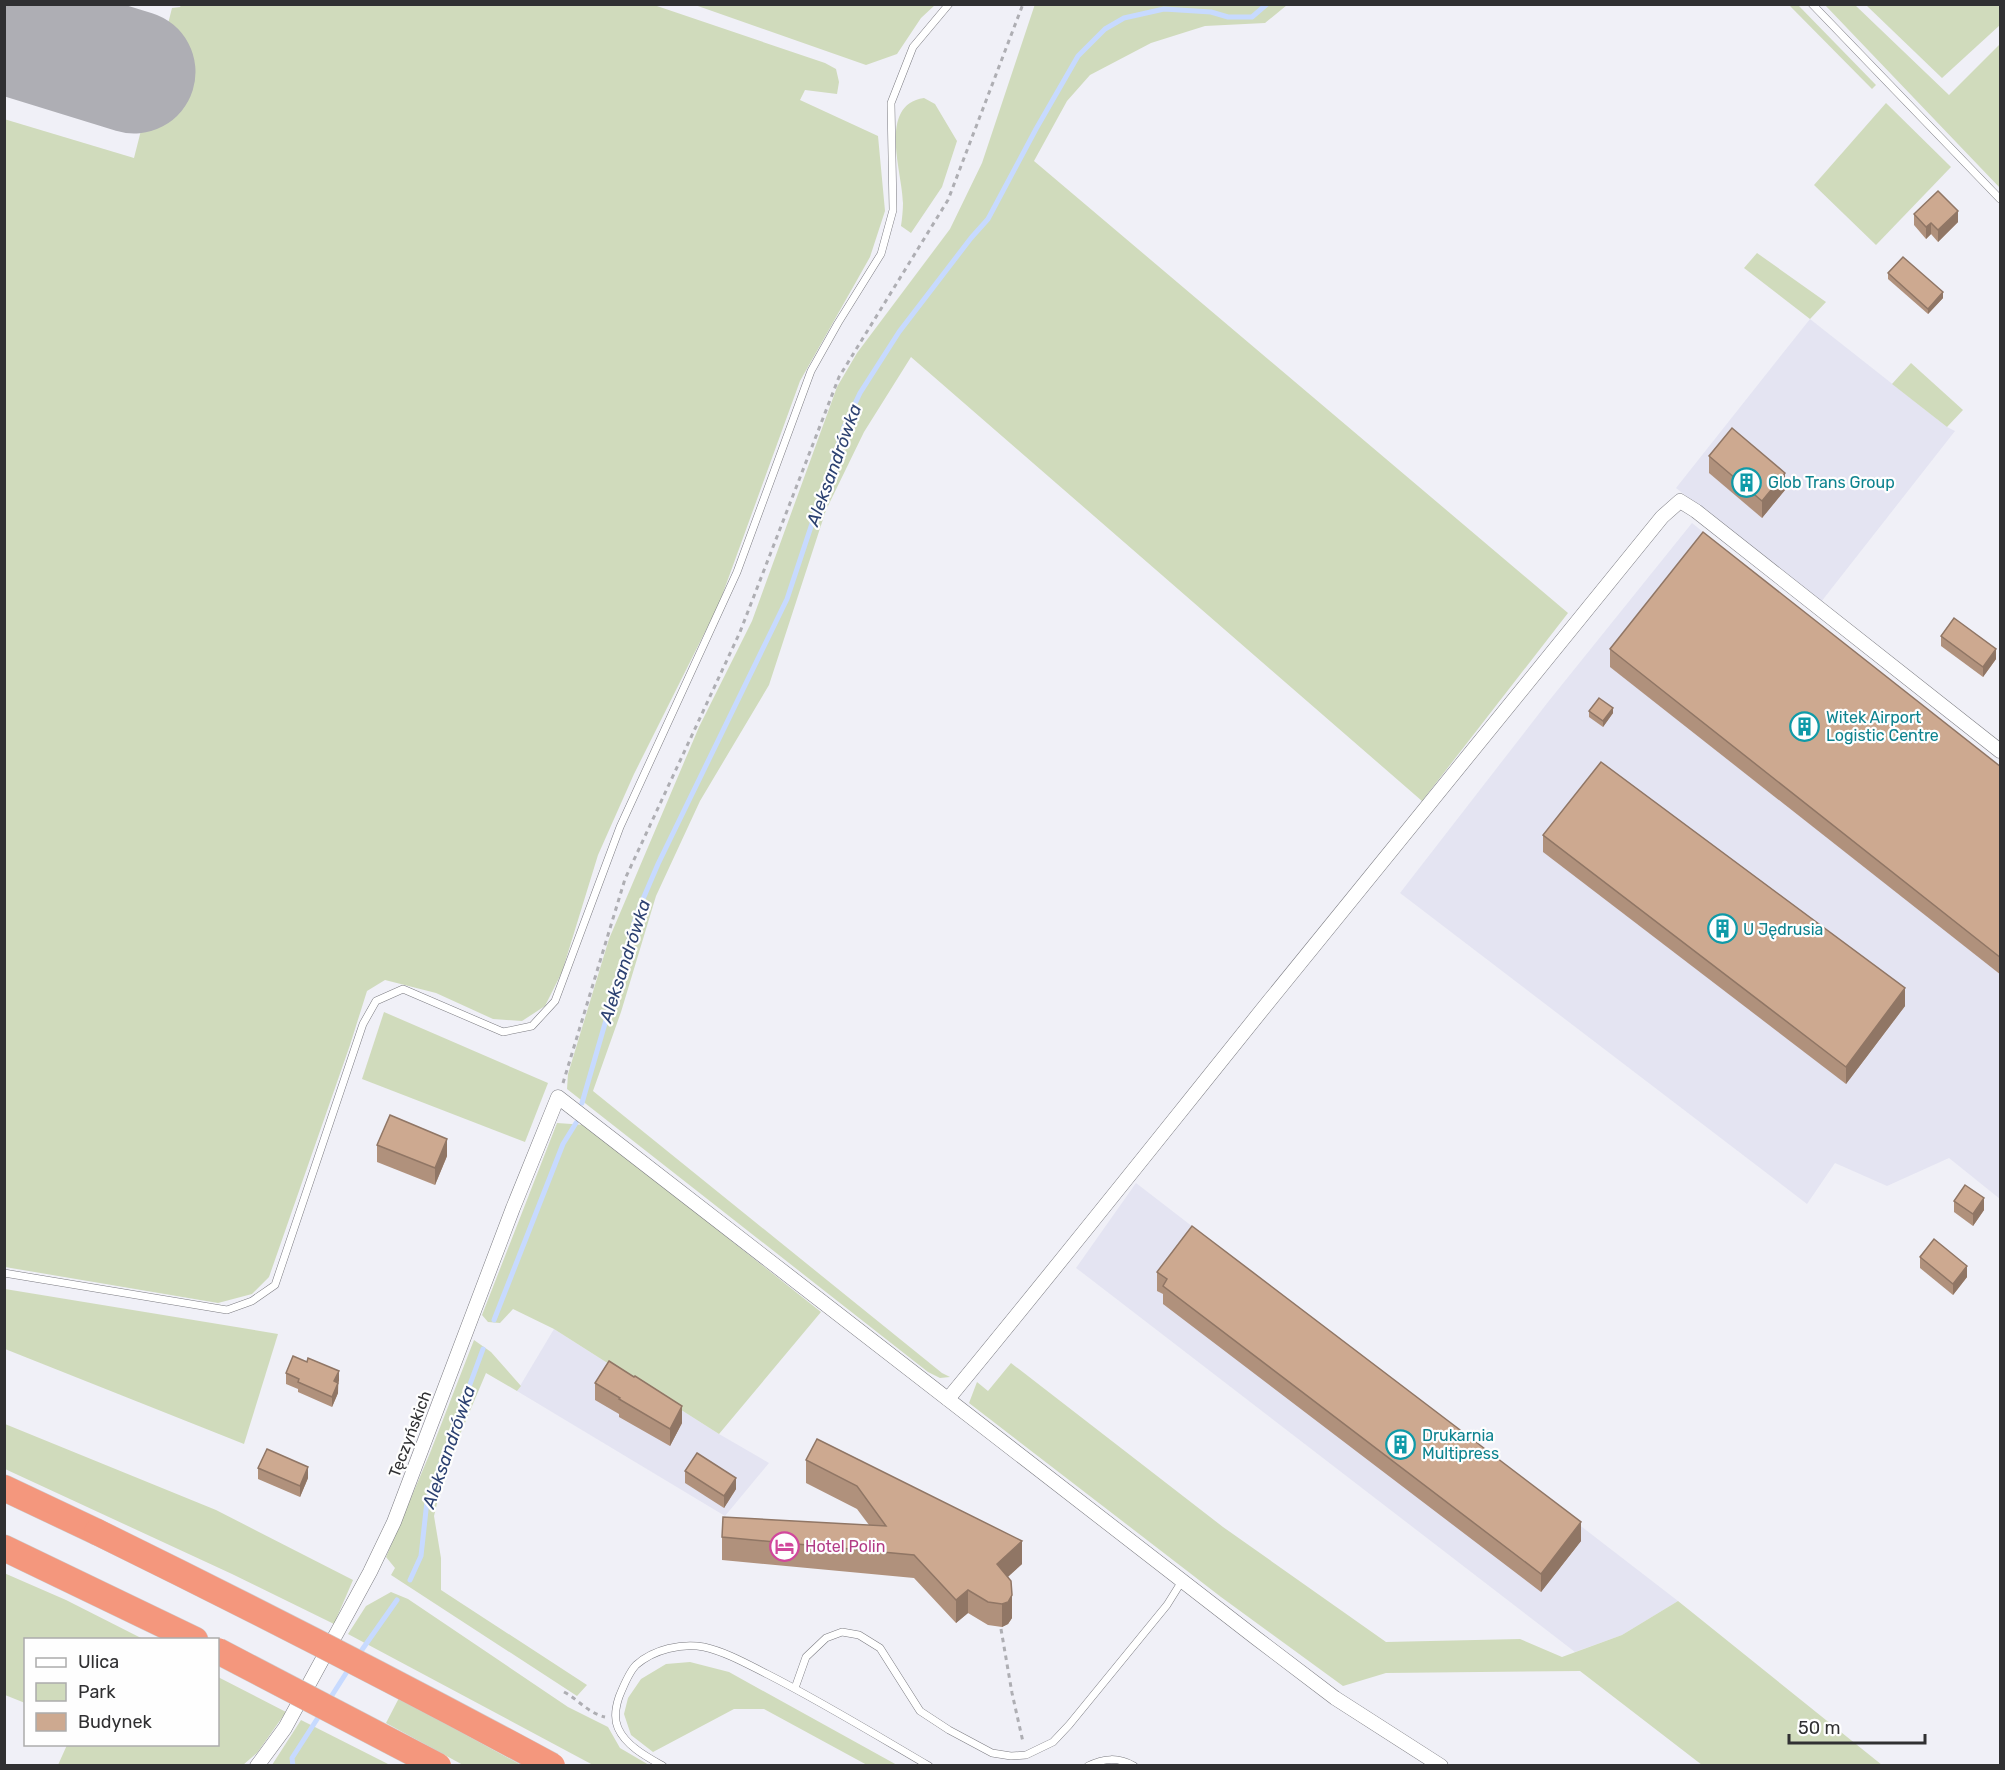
<svg xmlns="http://www.w3.org/2000/svg" width="2005" height="1770" viewBox="0 0 2005 1770" font-family="Rubik,sans-serif">
<style>
.built{fill:#e4e4f2}
.green{fill:#d0dbbc}
.lines{fill:none;stroke-linecap:round;stroke-linejoin:round}
.stream{stroke:#c7daff;stroke-width:5}
.taxiway{stroke:#aeaeb4;stroke-width:50}
.runway{stroke:#aeaeb4;stroke-width:123}
.service-casing{stroke:#7b7b81;stroke-width:8}
.minor-casing{stroke:#7b7b81;stroke-width:15}
.motorway-casing{stroke:#cdcdce;stroke-width:27}
.path{stroke:#aeaeb3;stroke-width:3;stroke-dasharray:4.5 4.5;stroke-linecap:butt}
.service{stroke:#fff;stroke-width:7}
.minor{stroke:#fff;stroke-width:14}
.motorway{stroke:#f4977d;stroke-width:26}
.motorway-bridge-casing{stroke:#cdcdce;stroke-width:27;stroke-linecap:butt}
.motorway-bridge{stroke:#f4977d;stroke-width:26}
.wall{fill:#b0917c}
.shaded-wall{fill:#907665}
.building{fill:#cda990;stroke:#907665;stroke-width:1.5}
.labels{text-anchor:middle;dominant-baseline:central;stroke-width:4.5;stroke-linejoin:round;paint-order:stroke}
.culture-label{font-size:16px;fill:#0d838f;stroke:#fefefe;text-anchor:start}
.street-label{font-size:16px;fill:#303032;stroke:#fefefe}
.hotel-label{font-size:16px;fill:#b23c85;stroke:#fefefe;text-anchor:start}
.water-label{font-size:18px;font-style:italic;fill:#2c4171;stroke:#fefefe}
</style>
<rect width="100%" height="100%" fill="#f0f0f7"/>
<g class="built">
<polygon points="1810,319 1947,427 1955,431 1821,602 1676,488"/>
<polygon points="1692,523 2000,770 2000,1199 1949,1158 1887,1186 1835,1163 1807,1204 1400,893 1548,702"/>
<polygon points="1136,1183 1678,1601 1622,1635 1575,1652 1084,1274 1076,1268"/>
<polygon points="554,1329 719,1434 769,1463 725,1516 517,1391"/>
</g>
<g class="green">
<polygon points="651,4 825,63 836,69 839,82 837,94 805,90 800,100 878,136 885,211 870,257 800,381 719,604 634,774 598,855 562,972 545,1006 522,1021 493,1019 436,993 385,980 367,991 350,1045 269,1277 252,1294 218,1303 5,1267 4,119 134,158 172,8 180,7 181,5"/>
<polygon points="1035,4 1287,5 1265,23 1205,26 1151,43 1090,75 1067,101 1034,161 1568,613 1422,801 911,357 864,432 826,510 769,685 700,801 656,896 621,1012 593,1091 942,1373 950,1377 940,1378 928,1372 567,1089 568,1074 609,939 699,727 752,621 837,387 857,353 950,229 982,163"/>
<polygon points="695,5 935,5 921,18 897,54 866,65"/>
<polygon points="1789,5 1798,5 1876,85 1872,89"/>
<polygon points="1825,5 1855,5 1949,95 2000,44 2000,188"/>
<polygon points="1866,5 2000,5 2000,25 1942,78"/>
<path d="M924 98 935 104 957 141 942 187 911 233 901 226C902 219 903 210 903 203 903 173 877 105 924 98Z"/>
<polygon points="1886,103 1951,167 1876,245 1814,185"/>
<polygon points="1757,253 1826,302 1810,319 1744,268"/>
<polygon points="1911,363 1963,410 1947,427 1892,384"/>
<polygon points="384,1012 548,1083 525,1142 362,1079"/>
<polygon points="557,1123 586,1125 821,1312 719,1434 554,1329 513,1309 500,1323 488,1322 482,1315"/>
<polygon points="5,1289 278,1334 244,1444 5,1349"/>
<polygon points="474,1340 491,1352 521,1386 517,1391 486,1373 445,1470 434,1516 441,1558 441,1590 587,1685 577,1696 391,1575 395,1568 386,1557 430,1453"/>
<polygon points="1011,1363 1223,1527 1386,1642 1520,1639 1562,1657 1622,1635 1678,1601 1882,1765 1702,1765 1580,1671 1386,1673 1343,1686 1221,1597 969,1403 977,1382 988,1391"/>
<polygon points="5,1424 216,1510 353,1580 334,1624 232,1574 5,1469"/>
<polygon points="4,1573 66,1600 143,1639 26,1640 25,1703 5,1695"/>
<polygon points="391,1592 408,1599 568,1707 608,1727 620,1748 649,1765 593,1765 348,1634 366,1606"/>
<polygon points="690,1662 729,1672 897,1765 867,1765 764,1709 734,1709 653,1752 631,1735 624,1714 628,1698 641,1679 666,1664"/>
<polygon points="218,1677 286,1712 257,1753 243,1765 58,1765 67,1745 218,1744"/>
<polygon points="399,1698 521,1765 463,1765 386,1723"/>
<polygon points="301,1720 390,1765 272,1765"/>
</g>
<g class="lines">
<g class="stream">
<polyline points="582,1103 637,913 658,864 787,599 844,427 860,393 899,332 971,238 988,219 1036,129 1078,56 1105,29 1124,18 1164,9 1211,12 1228,17 1252,17 1267,4"/>
<polyline points="494,1320 563,1144 576,1123"/>
<polyline points="410,1580 421,1556 427,1501 483,1349"/>
<polyline points="359,1654 397,1600"/>
<polyline points="329,1700 350,1667"/>
<polyline points="293,1766 292,1758 321,1713"/>
</g>
<polyline class="taxiway" points="4,20 28,17 63,4"/>
<polyline class="runway" points="4,32 134,72"/>
<defs>
<g id="service">
<polyline points="1812,4 2000,199"/>
<polyline points="4,1273 227,1310 252,1301 275,1285 363,1024 376,1001 403,989 503,1032 532,1026 555,1001 620,827 737,572 811,371 838,323 881,254 893,210 891,103 913,47 949,4"/>
<polyline points="795,1688 806,1657 826,1638 842,1632 859,1635 880,1648 920,1711 949,1730 992,1753 1011,1756 1026,1755 1053,1742 1069,1725 1167,1605 1182,1581"/>
<path d="M663 1766C647 1757 626 1746 618 1728 614 1719 616 1706 619 1697 623 1687 629 1672 636 1665 654 1649 682 1643 704 1647 726 1652 747 1664 767 1674 822 1702 876 1735 929 1766"/>
<path d="M1088 1766C1104 1758 1118 1757 1134 1766"/>
</g>
<g id="minor">
<path d="M948 1399C1057 1267 1163 1133 1270 1000 1400 838 1532 678 1662 517L1680 501 1696 511 2000 751"/>
<polyline points="257,1766 285,1728 370,1572 394,1522 513,1208 558,1097 1256,1638 1335,1698 1441,1766"/>
</g>
<g id="motorway">
<polyline points="4,1488 97,1532"/>
<polyline points="4,1548 195,1640"/>
</g>
</defs>
<use href="#service" class="service-casing"/>
<use href="#minor" class="minor-casing"/>
<use href="#motorway" class="motorway-casing"/>
<g class="path">
<polyline points="563,1083 625,879 740,632 839,377 948,200 1023,4"/>
<polyline points="1001,1629 1012,1693 1023,1742"/>
<path d="M564 1692C579 1700 588 1713 605 1717"/>
</g>
<use href="#service" class="service"/>
<use href="#minor" class="minor"/>
<use href="#motorway" class="motorway"/>
<defs>
<g id="motorway-bridge">
<path d="M97 1532C250 1607 402 1685 552 1766"/>
<polyline points="218,1651 438,1766"/>
</g>
</defs>
<use href="#motorway-bridge" class="motorway-bridge-casing"/>
<use href="#motorway-bridge" class="motorway-bridge"/>
</g>
<g class="wall">
<polygon points="1914,214 1958,222 1938,242 1931,234 1926,239 1914,225"/>
<polygon points="1888,273 1943,298 1928,314 1888,279"/>
<polygon points="1709,456 1785,490 1762,518 1709,473"/>
<polygon points="1941,636 1996,659 1983,677 1941,646"/>
<polygon points="1610,649 2001,767 2001,975 1610,667"/>
<polygon points="1589,711 1613,713 1603,727 1589,717"/>
<polygon points="1543,835 1905,1006 1846,1084 1543,852"/>
<polygon points="377,1145 447,1156 435,1185 377,1162"/>
<polygon points="1954,1201 1984,1210 1973,1226 1954,1212"/>
<polygon points="1920,1257 1967,1277 1953,1295 1920,1268"/>
<polygon points="1157,1272 1581,1541 1541,1592 1163,1304 1163,1294 1157,1291"/>
<polygon points="307,1362 339,1371 338,1393 332,1407 298,1392 298,1389 286,1384 286,1373"/>
<polygon points="595,1383 682,1423 670,1446 619,1417 619,1414 595,1400"/>
<polygon points="806,1460 1022,1564 1007,1577 1012,1618 1008,1624 1002,1627 988,1625 968,1613 956,1623 914,1578 722,1560 722,1537 869,1525 857,1509 806,1483"/>
<polygon points="258,1468 308,1478 300,1497 258,1479"/>
<polygon points="685,1471 736,1489 724,1508 685,1483"/>
</g>
<g class="shaded-wall">
<polygon points="1958,211 1958,222 1938,242 1938,230"/>
<polygon points="1931,223 1931,234 1926,239 1926,227"/>
<polygon points="1943,292 1943,298 1928,314 1928,309"/>
<polygon points="1785,473 1785,490 1762,518 1762,501"/>
<polygon points="1996,649 1996,659 1983,677 1983,667"/>
<polygon points="1613,708 1613,713 1603,727 1603,721"/>
<polygon points="1905,988 1905,1006 1846,1084 1846,1067"/>
<polygon points="447,1139 447,1156 435,1185 435,1168"/>
<polygon points="1984,1198 1984,1210 1973,1226 1973,1214"/>
<polygon points="1967,1266 1967,1277 1953,1295 1953,1284"/>
<polygon points="339,1371 339,1381 334,1391 334,1381"/>
<polygon points="338,1383 338,1393 332,1407 332,1397"/>
<polygon points="682,1406 682,1423 670,1446 670,1429"/>
<polygon points="308,1467 308,1478 300,1497 300,1486"/>
<polygon points="736,1478 736,1489 724,1508 724,1496"/>
<polygon points="1581,1522 1581,1541 1541,1592 1541,1574"/>
<polygon points="1022,1541 1022,1564 997,1587 997,1564"/>
<polygon points="968,1590 968,1613 956,1623 956,1600"/>
<polygon points="1012,1595 1012,1618 1008,1624 1002,1627 1002,1604"/>
</g>
<g class="building">
<polygon points="1938,191 1958,211 1938,230 1931,223 1926,227 1914,214"/>
<polygon points="1903,257 1943,292 1928,309 1888,273"/>
<polygon points="1732,428 1785,473 1762,501 1709,456"/>
<polygon points="1703,532 2001,767 2001,958 1610,649"/>
<polygon points="1954,618 1996,649 1983,667 1941,636"/>
<polygon points="1599,698 1613,708 1603,721 1589,711"/>
<polygon points="1601,762 1905,988 1846,1067 1543,835"/>
<polygon points="390,1115 447,1139 435,1168 377,1145"/>
<polygon points="1965,1185 1984,1198 1973,1214 1954,1201"/>
<polygon points="1192,1226 1581,1522 1541,1574 1163,1286 1167,1279 1157,1272"/>
<polygon points="1934,1239 1967,1266 1953,1284 1920,1257"/>
<polygon points="293,1356 307,1362 308,1358 339,1371 334,1381 338,1383 332,1397 298,1382 299,1379 286,1373"/>
<polygon points="609,1361 634,1377 635,1376 682,1406 670,1429 619,1399 620,1398 595,1383"/>
<polygon points="817,1439 1022,1541 997,1564 1011,1581 1012,1595 1008,1602 1002,1604 988,1602 968,1590 956,1600 914,1555 722,1537 723,1517 886,1526 857,1486 806,1460"/>
<polygon points="267,1449 308,1467 300,1486 258,1468"/>
<polygon points="697,1453 736,1478 724,1496 685,1471"/>
</g>
<defs>
<symbol id="building-ring" viewBox="-11 -11 22 22"><circle r="9.5" fill="#fefefe" stroke="#0f9aa8" stroke-width="1.5"/><path d="M-4-6H4V6H1V3H-1V6H-4ZM-2.5-4.3h1.7v1.8h-1.7ZM.8-4.3h1.7v1.8H.8ZM-2.5-1h1.7V.8h-1.7ZM.8-1h1.7V.8H.8Z" fill="#0f9aa8"/></symbol>
<symbol id="hotel-ring" viewBox="-11 -11 22 22"><circle r="9.5" fill="#fefefe" stroke="#d1479c" stroke-width="1.5"/><path d="M-6-4.5h1.5V1H6V5H4.5V3h-9V5H-6ZM-4 0a1.8 1.8 0 1 1 3.6 0ZM.5 0V-2.5h3Q6-2.5 6 0Z" fill="#d1479c"/></symbol>
</defs>
<g fill-rule="evenodd">
<use href="#building-ring" x="1730" y="466" width="33" height="33"/>
<use href="#building-ring" x="1788" y="710" width="33" height="33"/>
<use href="#building-ring" x="1706" y="912" width="33" height="33"/>
<use href="#building-ring" x="1384" y="1428" width="33" height="33"/>
<use href="#hotel-ring" x="768" y="1530" width="33" height="33"/>
</g>
<g class="labels">
<g class="culture-label">
<text x="1768" y="482">Glob Trans Group</text>
<text x="1826" y="717">Witek Airport<tspan x="1826" dy="18">Logistic Centre</tspan></text>
<text x="1743" y="929">U Jędrusia</text>
<text x="1422" y="1435">Drukarnia<tspan x="1422" dy="18">Multipress</tspan></text>
</g>
<g class="street-label">
<text transform="translate(410 1434) rotate(-69)">Tęczyńskich</text>
</g>
<g class="hotel-label">
<text x="805" y="1546">Hotel Polin</text>
</g>
<g class="water-label">
<text transform="translate(834 465) rotate(-70)">Aleksandrówka</text>
<text transform="translate(625 961) rotate(-72)">Aleksandrówka</text>
<text transform="translate(449 1447) rotate(-71)">Aleksandrówka</text>
</g>
</g>
<rect width="2005" height="1770" fill="none" stroke="#303032" stroke-width="12"/>
<rect x="24" y="1638" width="195" height="108" fill="#fefefe" stroke="#acacac" stroke-width="1.5"/>
<rect x="36" y="1658" width="30" height="9" fill="#ffffff" stroke="#acacac" stroke-width="1.5"/>
<text x="78" y="1668" font-size="18" fill="#303032">Ulica</text>
<rect x="36" y="1683" width="30" height="18" fill="#d0dbbc" stroke="#acacac" stroke-width="1.5"/>
<text x="78" y="1698" font-size="18" fill="#303032">Park</text>
<rect x="36" y="1713" width="30" height="18" fill="#cda990" stroke="#acacac" stroke-width="1.5"/>
<text x="78" y="1728" font-size="18" fill="#303032">Budynek</text>
<path d="M1789 1734v9h136v-9" fill="none" stroke="#303032" stroke-width="3"/>
<text x="1798" y="1734" font-size="18" fill="#303032" stroke="#fefefe" stroke-width="4.5" paint-order="stroke">50 m</text>
</svg>
